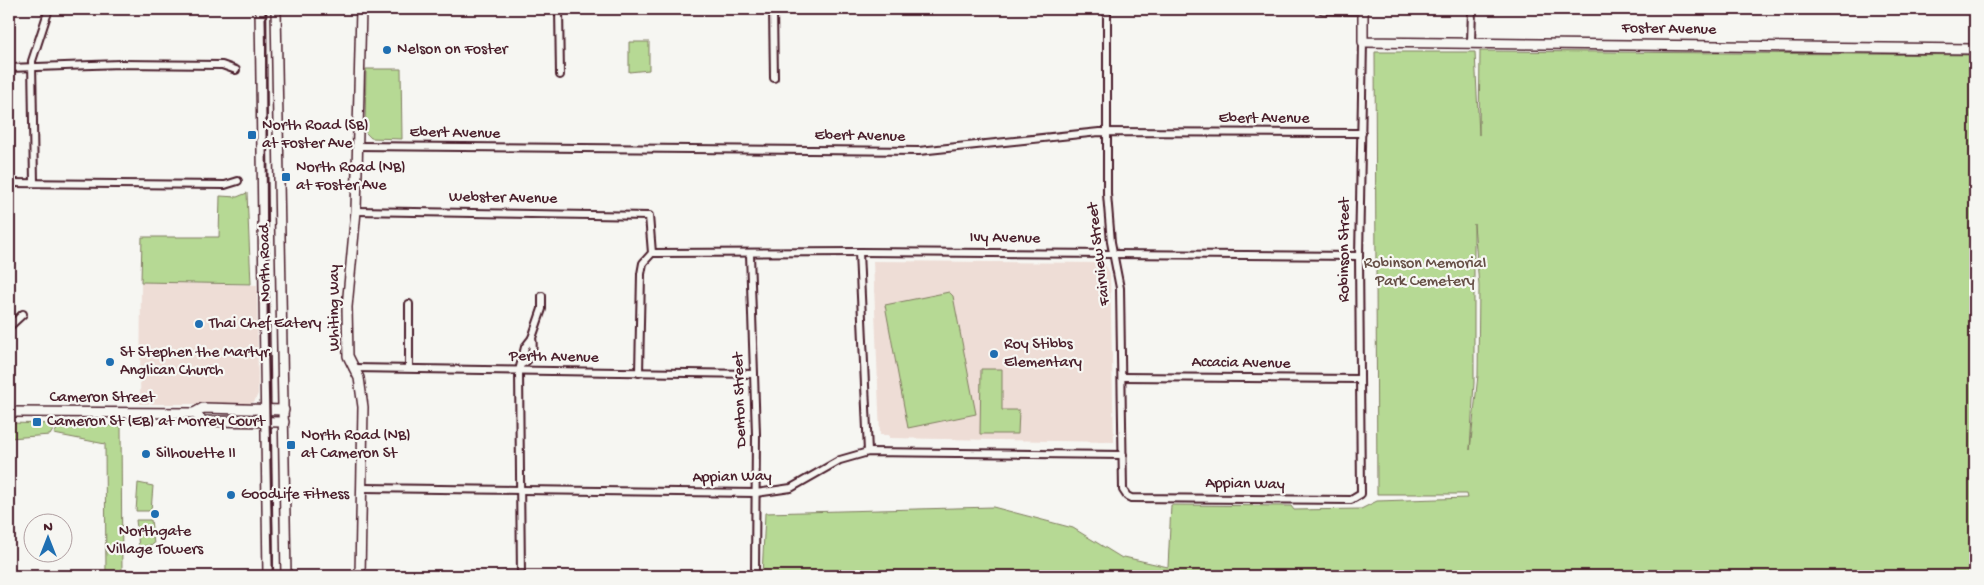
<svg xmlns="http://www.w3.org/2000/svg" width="1984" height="585" viewBox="0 0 1984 585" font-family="'Gochi Hand',sans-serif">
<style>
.built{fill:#eeddd6}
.green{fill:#b6d994;stroke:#807c60;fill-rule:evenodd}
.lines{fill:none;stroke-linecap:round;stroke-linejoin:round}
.street-casing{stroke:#4a1f2b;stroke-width:10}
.secondary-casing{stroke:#4a1f2b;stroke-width:12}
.street{stroke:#f6f6f2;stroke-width:6}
.secondary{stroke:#f6f6f2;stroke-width:9}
.rail{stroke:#4a1f2b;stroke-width:2.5}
.poi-dot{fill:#1f6fb2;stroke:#f6f6f2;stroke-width:2}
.labels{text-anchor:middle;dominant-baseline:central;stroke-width:4.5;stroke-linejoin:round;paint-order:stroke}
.street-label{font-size:16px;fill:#4a1f2b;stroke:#f6f6f2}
.poi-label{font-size:16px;fill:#4a1f2b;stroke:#f6f6f2;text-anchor:start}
.park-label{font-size:16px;fill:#654e45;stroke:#f6f6f2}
</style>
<rect width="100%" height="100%" fill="#f6f6f2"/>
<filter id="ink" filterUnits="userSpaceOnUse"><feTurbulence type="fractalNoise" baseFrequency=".02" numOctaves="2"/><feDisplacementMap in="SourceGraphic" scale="10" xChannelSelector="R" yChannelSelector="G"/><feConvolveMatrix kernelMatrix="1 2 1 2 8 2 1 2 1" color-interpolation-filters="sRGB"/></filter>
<g filter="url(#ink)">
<g class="built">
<polygon points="873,261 1104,263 1110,273 1114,442 889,438 889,435 880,435"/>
<polygon points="141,282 257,285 258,394 254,402 248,404 140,404"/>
</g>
<g class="green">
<polygon points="629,42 649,42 649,70 629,72"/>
<path d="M1480 51 1975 55V576H762L765 513 993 507 1073 528 1122 558 1124 557 1168 567 1171 505 1291 506 1294 510 1361 509 1377 501 1468 498 1467 494H1377L1375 52H1475L1479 135ZM1474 224 1479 286 1478 375 1470 450 1474 383Z"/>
<polygon points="366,69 401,69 402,139 371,138 365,132"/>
<polygon points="247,193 251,284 141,282 142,237 219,237 220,196 237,197"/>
<polygon points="949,292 953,296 976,414 908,428 885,305"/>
<polygon points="981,369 1002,369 1002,410 1019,410 1018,434 980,434"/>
<polygon points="9,423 57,424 50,435 10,438"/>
<polygon points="60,424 121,426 122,576 106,576 105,444 54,434"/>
<polygon points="138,483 153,486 151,511 136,511"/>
<polygon points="136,520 151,520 154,544 139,547"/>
</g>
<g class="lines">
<defs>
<g id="street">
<polyline points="559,9 560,75"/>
<polyline points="773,9 774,78"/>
<polyline points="1107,9 1107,194 1111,242 1120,288 1123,490 1127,496 1131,498 1351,500 1361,494 1359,256 1363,42"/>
<polyline points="1471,43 1472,9"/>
<polyline points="9,68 120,64 222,65 236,70"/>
<polyline points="357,146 919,151 1099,132 1362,133"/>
<polyline points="9,183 225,185 238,181"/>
<polyline points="34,183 32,61 49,9"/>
<polyline points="356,211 649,216 652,253 643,263 641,274 639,373"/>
<polyline points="859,252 868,452"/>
<polyline points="652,253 859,252 1359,256"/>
<polyline points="750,254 756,434 755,576"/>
<polyline points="409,304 409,367"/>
<polyline points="9,327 23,314"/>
<path d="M522 364C532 360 534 348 532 338"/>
<polyline points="353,368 754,374"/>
<polyline points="1122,377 1360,379"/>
<polyline points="363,488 756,493 791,488 840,460 868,452 1123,455"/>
<polyline points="521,576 519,371 525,347 532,338 542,309 542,296"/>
</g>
<g id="secondary">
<polyline points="260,9 268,576"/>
<polyline points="276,9 286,576"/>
<polyline points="1323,9 1363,10"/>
<polyline points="1363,9 1363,42 1975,49"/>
<polyline points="9,412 194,413 203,408 284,410"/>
<polyline points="194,413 203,421 284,422"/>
<polyline points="360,576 363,407 359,378 348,356 347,307 356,211 361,9"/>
</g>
</defs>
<use href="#street" class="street-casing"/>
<use href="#secondary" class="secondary-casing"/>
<use href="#street" class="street"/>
<use href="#secondary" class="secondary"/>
<polyline class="rail" points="266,9 268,334 273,576"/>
</g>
</g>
<g class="poi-dot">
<circle cx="387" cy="50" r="5"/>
<rect x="247" y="130" width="10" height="10" rx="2.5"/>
<rect x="281" y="172" width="10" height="10" rx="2.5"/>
<circle cx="199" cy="324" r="5"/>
<circle cx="994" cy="354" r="5"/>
<circle cx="110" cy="362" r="5"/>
<rect x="32" y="417" width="10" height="10" rx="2.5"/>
<rect x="286" y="440" width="10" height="10" rx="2.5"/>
<circle cx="146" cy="454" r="5"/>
<circle cx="231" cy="495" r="5"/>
<circle cx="155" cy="514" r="5"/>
</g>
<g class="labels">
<g class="street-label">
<text transform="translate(1669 30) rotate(1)">Foster Avenue</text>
<text x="1264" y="119">Ebert Avenue</text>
<text transform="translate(455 134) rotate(1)">Ebert Avenue</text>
<text transform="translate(860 137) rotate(1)">Ebert Avenue</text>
<text transform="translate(503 199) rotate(1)">Webster Avenue</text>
<text transform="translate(1005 239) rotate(1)">Ivy Avenue</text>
<text transform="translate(1345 250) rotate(-90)">Robinson Street</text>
<text transform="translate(1100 254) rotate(-97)">Fairview Street</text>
<text transform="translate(266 263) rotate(-91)">North Road</text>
<text transform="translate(335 308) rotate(-90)">Whiting Way</text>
<text transform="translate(554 358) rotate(1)">Perth Avenue</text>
<text transform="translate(1241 364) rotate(1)">Accacia Avenue</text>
<text x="102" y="398">Cameron Street</text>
<text transform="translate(741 400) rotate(-92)">Denton Street</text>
<text transform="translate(732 478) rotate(-1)">Appian Way</text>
<text transform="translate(1245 485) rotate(1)">Appian Way</text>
</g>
<g class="poi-label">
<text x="397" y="50">Nelson on Foster</text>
<text x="262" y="126">North Road (SB)<tspan x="262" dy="18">at Foster Ave</tspan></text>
<text x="296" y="168">North Road (NB)<tspan x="296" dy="18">at Foster Ave</tspan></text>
<text x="209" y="324">Thai Chef Eatery</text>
<text x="1004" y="345">Roy Stibbs<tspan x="1004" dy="18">Elementary</tspan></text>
<text x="120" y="353">St Stephen the Martyr<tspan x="120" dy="18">Anglican Church</tspan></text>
<text x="47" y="422">Cameron St (EB) at Morrey Court</text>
<text x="301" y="436">North Road (NB)<tspan x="301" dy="18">at Cameron St</tspan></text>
<text x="156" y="454">Silhouette II</text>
<text x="241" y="495">GoodLife Fitness</text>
<text x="155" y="532" text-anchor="middle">Northgate<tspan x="155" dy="18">Village Towers</tspan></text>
</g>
<g class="park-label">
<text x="1425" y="264">Robinson Memorial<tspan x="1425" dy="18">Park Cemetery</tspan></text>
</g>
</g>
<rect width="1984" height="585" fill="none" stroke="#f6f6f2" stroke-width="30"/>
<rect x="15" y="15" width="1954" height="555" fill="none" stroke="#4a1f2b" stroke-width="2" filter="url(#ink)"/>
<g transform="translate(48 538)"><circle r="24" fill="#f6f6f2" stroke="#b1a0a2"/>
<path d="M0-4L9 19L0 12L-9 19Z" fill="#1f6fb2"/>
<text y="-8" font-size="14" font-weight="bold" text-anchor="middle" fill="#4a1f2b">N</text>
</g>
</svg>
